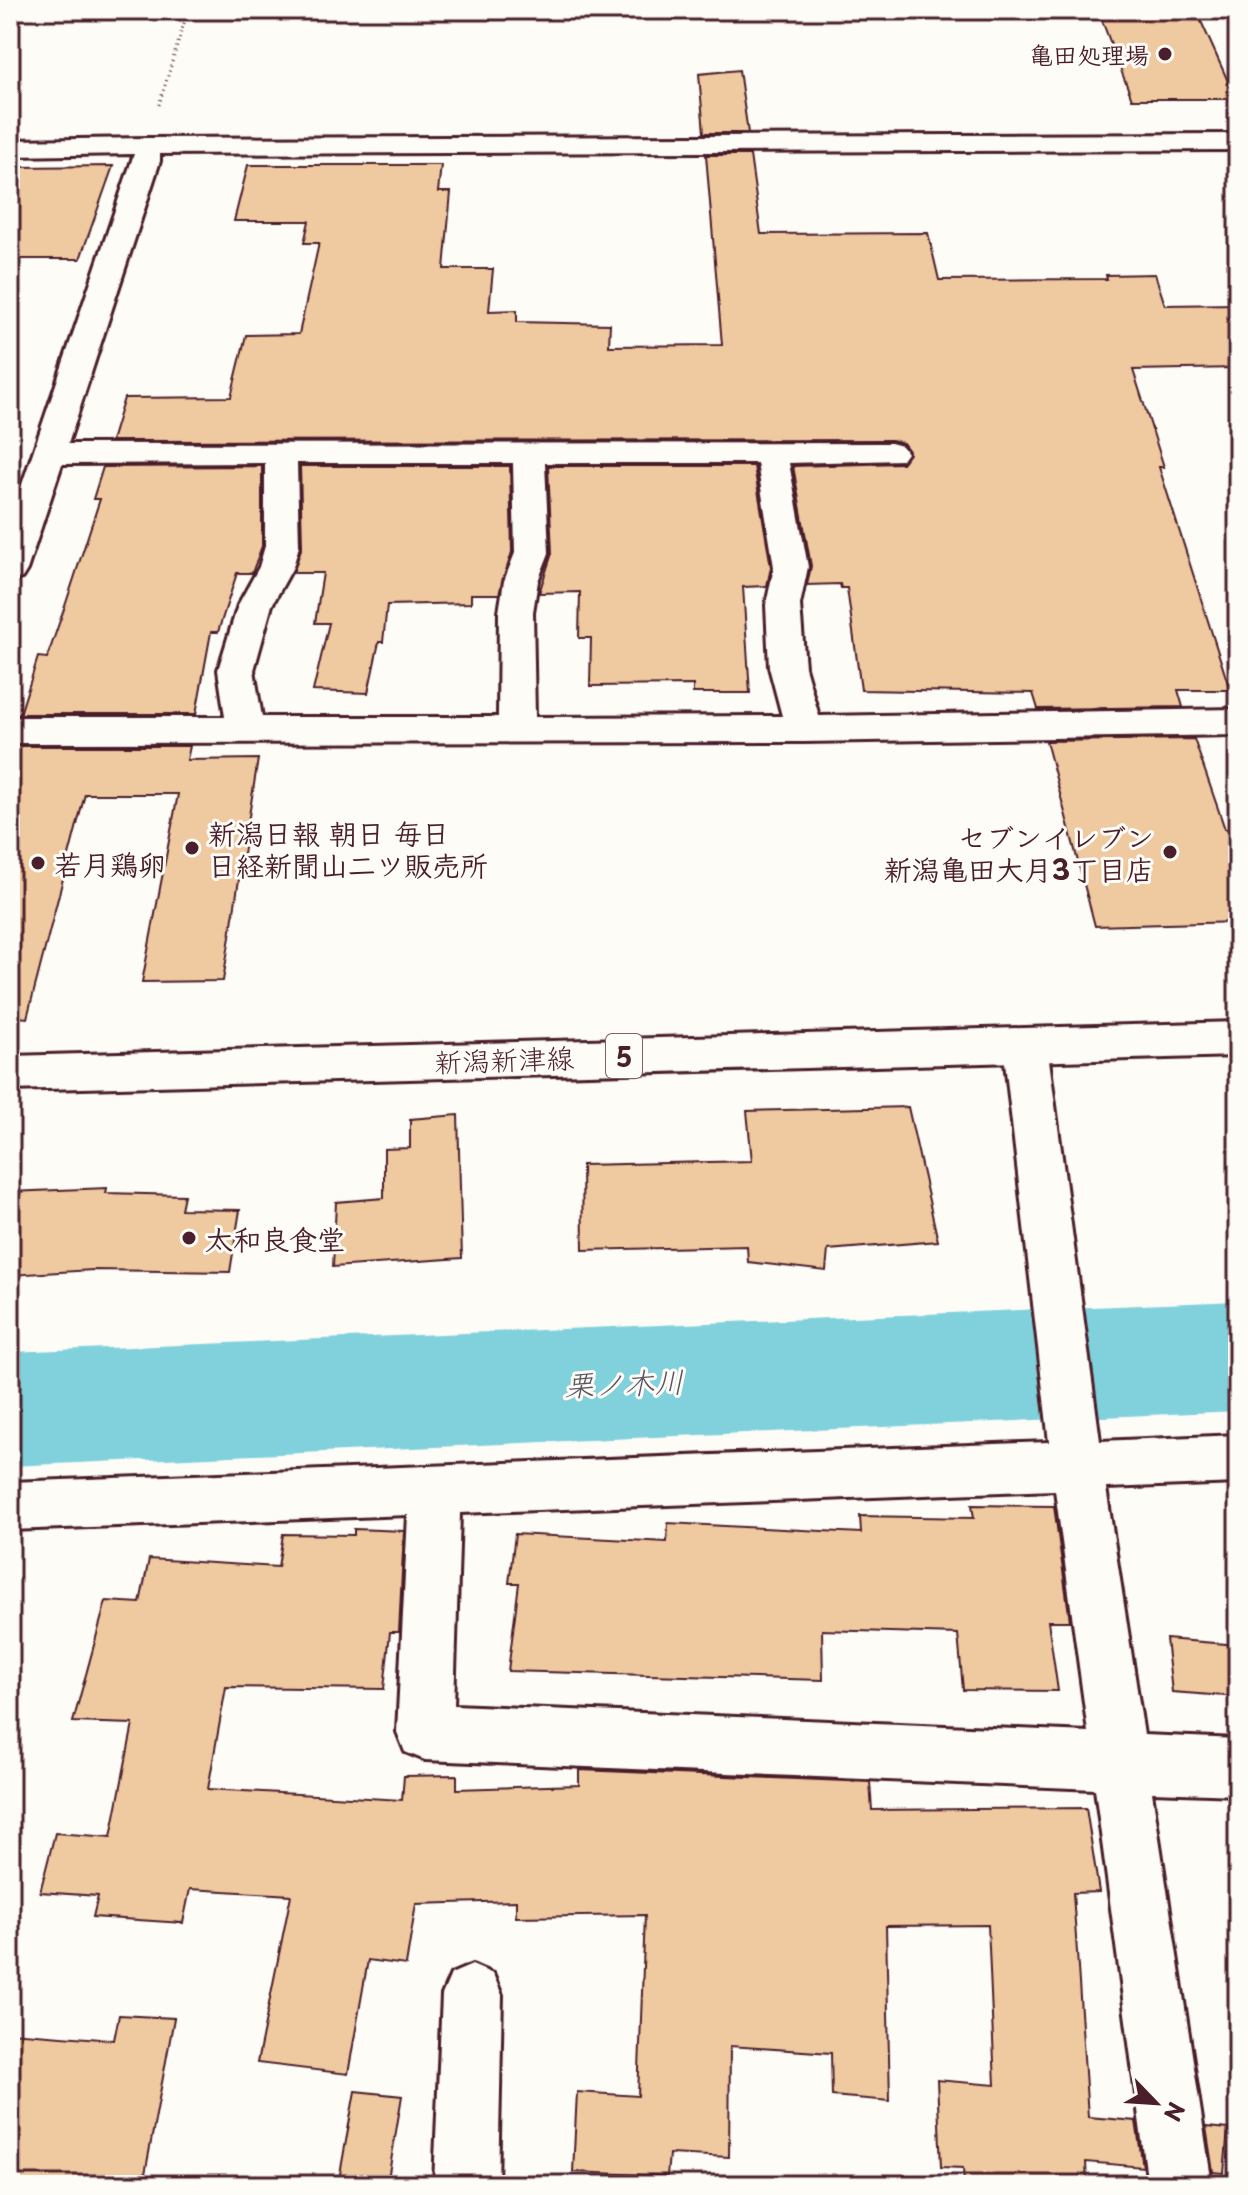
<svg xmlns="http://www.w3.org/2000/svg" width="1248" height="2195" viewBox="0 0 1248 2195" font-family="'Playpen Sans','Klee One',sans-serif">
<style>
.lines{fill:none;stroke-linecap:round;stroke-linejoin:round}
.river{fill:#80d1db;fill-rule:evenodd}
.building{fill:#efc99f;stroke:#4a1f2b;stroke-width:2}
.minor-casing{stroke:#4a1f2b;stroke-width:6}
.tertiary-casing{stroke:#4a1f2b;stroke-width:6}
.primary-casing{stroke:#4a1f2b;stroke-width:6}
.path{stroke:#4a1f2b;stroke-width:3;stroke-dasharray:1 4;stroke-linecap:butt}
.minor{fill:#fdfcf7;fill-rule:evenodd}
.tertiary{fill:#fdfcf7;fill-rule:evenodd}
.primary{fill:#fdfcf7;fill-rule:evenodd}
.poi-dot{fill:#4a1f2b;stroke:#fdfcf7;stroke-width:3}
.labels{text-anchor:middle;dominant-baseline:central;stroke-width:6;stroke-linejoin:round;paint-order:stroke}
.far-poi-label{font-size:24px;font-weight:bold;fill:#4a1f2b;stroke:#fdfcf7;text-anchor:end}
.shield{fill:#fdfcf7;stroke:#806168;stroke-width:2}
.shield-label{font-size:26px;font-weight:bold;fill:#4a1f2b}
.poi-label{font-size:28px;font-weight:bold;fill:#4a1f2b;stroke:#fdfcf7;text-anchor:start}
.street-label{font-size:28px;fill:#4a1f2b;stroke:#fdfcf7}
.water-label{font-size:30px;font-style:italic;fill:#5a5460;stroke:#fdfcf7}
</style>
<rect width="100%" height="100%" fill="#fdfcf7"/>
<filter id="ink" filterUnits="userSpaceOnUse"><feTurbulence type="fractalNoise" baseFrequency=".0125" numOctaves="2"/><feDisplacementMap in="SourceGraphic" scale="16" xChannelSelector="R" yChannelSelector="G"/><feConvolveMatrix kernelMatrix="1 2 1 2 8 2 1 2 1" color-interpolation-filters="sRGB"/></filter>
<g filter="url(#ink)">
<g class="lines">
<polygon class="river" points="1238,1301 1238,1411 10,1466 10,1352"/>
</g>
<g class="building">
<polygon points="1098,10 1196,10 1236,99 1132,99"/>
<polygon points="739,70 748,133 704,133 699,74"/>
<polygon points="706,155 750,155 761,234 928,233 939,280 1107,279 1106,275 1155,274 1165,305 1238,304 1238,368 1133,370 1164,467 1159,467 1230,690 1178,690 1183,707 1038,709 1033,693 861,690 847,588 841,588 840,584 807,585 811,566 793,466 902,463 909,451 903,443 892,440 111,441 124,398 231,397 246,335 299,334 319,243 304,243 309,221 234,221 248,165 441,165 438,192 451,192 444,269 493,269 489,311 517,310 517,322 610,324 609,346 722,345"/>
<polygon points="113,166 80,259 10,259 10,186 18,167"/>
<polygon points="262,466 262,546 252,573 237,573 218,632 211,632 196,714 20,714 38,657 47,658 65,606 100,499 93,499 103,467"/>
<polygon points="300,466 510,466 512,552 499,594 471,594 471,603 387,605 383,642 379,642 368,693 313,691 329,623 315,623 323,573 293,573 302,546"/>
<polygon points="548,466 754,466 771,567 767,586 743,587 750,693 693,693 693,685 590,686 591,638 579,638 580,592 539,593 552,553"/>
<polygon points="1194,739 1225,829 1238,829 1238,922 1095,926 1046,741"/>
<polygon points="10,746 190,746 187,760 258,759 223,981 142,982 178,794 85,794 27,1018 10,1016"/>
<polygon points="908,1107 938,1241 828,1250 826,1271 748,1262 747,1246 583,1250 582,1165 752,1161 747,1111"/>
<polygon points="458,1115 462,1258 333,1267 336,1202 384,1198 384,1149 410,1148 410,1119"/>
<polygon points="107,1188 106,1193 184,1195 181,1209 240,1210 230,1272 93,1270 10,1275 10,1192"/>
<polygon points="972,1505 1054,1506 1070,1621 1048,1621 1058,1691 963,1690 958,1634 822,1630 823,1680 508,1671 519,1583 509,1583 515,1534 667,1542 668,1523 861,1533 860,1516 974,1518"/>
<polygon points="354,1529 404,1531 399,1632 390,1632 384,1689 226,1687 208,1789 402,1800 404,1776 457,1775 457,1789 579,1785 579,1770 870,1782 872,1810 1086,1808 1099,1892 1073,1893 1088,2117 1136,2121 1143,2167 1086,2162 1087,2185 964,2185 963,2168 941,2167 937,2080 995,2085 988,1925 886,1926 890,2101 832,2096 831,2053 730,2046 729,2157 669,2154 667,2176 573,2172 577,2092 638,2096 645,1915 516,1917 516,1901 416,1904 406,1965 368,1960 348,2074 257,2063 291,1895 190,1889 183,1923 93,1917 98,1896 40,1892 55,1833 111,1837 133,1724 73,1722 106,1601 140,1603 149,1559 278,1567 283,1534 354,1535"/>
<polygon points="1166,1639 1238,1645 1238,1697 1172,1692"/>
<polygon points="119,2015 174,2018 143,2185 10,2185 10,2032 114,2040"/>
<polygon points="355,2091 402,2096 387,2185 338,2185"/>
<polygon points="1206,2127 1228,2129 1224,2173 1213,2172"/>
</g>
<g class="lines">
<defs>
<g id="minor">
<path d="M147 138 160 146V161L68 444 891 443 902 446 907 453 902 460 789 463 808 567 800 605 805 667 819 716 1238 709V735L804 742 10 743V717H225L218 670 238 605 259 567 265 546V463L62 464 27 570 22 578 10 581V520L134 154 10 156V140ZM297 463H513L515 553 504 581 499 612 498 717H262L254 670 272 605 293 567 299 546ZM545 463H757L774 567 766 605 769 667 782 716 535 717 533 612 538 581 549 553Z"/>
<path d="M1025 1028 1040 1033 1047 1045 1100 1441 1238 1435V1483L1106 1488 1144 1735 1238 1739V1795L1152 1792 1212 2185H1148L1095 1789 425 1760 405 1752 397 1732 408 1515 10 1530V1482L1049 1442 1003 1045 1010 1033ZM1055 1490 1088 1732 454 1705 460 1513Z"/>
<polygon points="472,1965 493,1974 502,1995 498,2185 434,2185 442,1995 451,1974"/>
</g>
<polygon id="tertiary" points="1238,134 1238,150 147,154 134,146 147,138"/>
<polygon id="primary" points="1238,1022 1238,1056 10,1090 10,1056"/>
</defs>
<use href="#minor" class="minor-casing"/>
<use href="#tertiary" class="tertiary-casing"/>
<use href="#primary" class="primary-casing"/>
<polyline class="path" points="159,105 188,10"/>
<use href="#minor" class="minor"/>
<use href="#tertiary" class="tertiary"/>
<use href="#primary" class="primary"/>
</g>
</g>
<g class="poi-dot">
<circle cx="1165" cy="54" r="8"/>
<circle cx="192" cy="848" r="8"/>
<circle cx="1170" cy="852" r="8"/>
<circle cx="38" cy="863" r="8"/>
<circle cx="189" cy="1238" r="8"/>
</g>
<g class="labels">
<g class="far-poi-label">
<text x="1149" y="54">亀田処理場</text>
</g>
<rect class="shield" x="606" y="1034" width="36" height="44" rx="6"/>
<g class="shield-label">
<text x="624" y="1056">5</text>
</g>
<g class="poi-label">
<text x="208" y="832">新潟日報 朝日 毎日<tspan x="208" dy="32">日経新聞山二ツ販売所</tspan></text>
<text x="1154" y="836" text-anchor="end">セブンイレブン<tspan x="1154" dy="32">新潟亀田大月3丁目店</tspan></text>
<text x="54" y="863">若月鶏卵</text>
<text x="205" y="1238">太和良食堂</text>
</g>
<g class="street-label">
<text transform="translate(504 1059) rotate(-2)">新潟新津線</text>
</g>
<g class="water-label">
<text transform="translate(624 1382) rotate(-2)">栗ノ木川</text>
</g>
</g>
<rect width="1248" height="2195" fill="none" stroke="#fdfcf7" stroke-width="40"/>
<rect x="20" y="20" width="1208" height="2155" fill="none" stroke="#4a1f2b" stroke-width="3" filter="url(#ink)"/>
<g transform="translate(1156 2103) rotate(115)" stroke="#fdfcf7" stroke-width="6" paint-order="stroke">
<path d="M0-6L14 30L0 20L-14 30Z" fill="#4a1f2b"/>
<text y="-12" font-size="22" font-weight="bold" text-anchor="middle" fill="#4a1f2b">N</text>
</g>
</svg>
